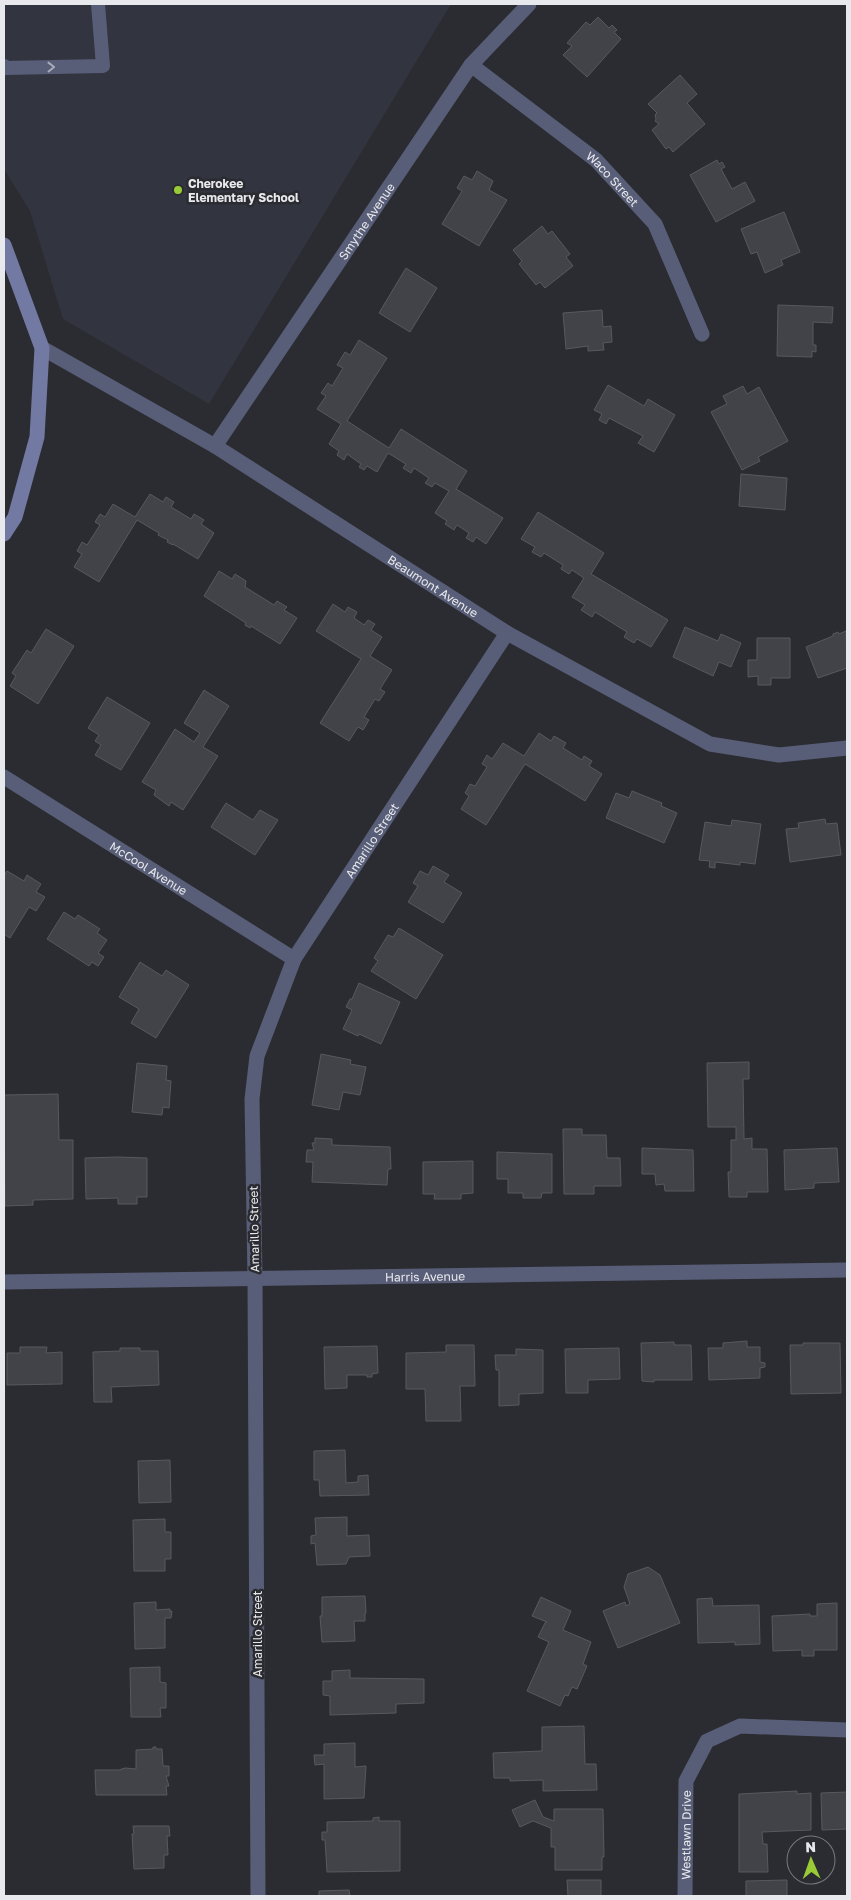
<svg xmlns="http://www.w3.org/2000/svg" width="851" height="1900" viewBox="0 0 851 1900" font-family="'Golos Text',sans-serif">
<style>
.built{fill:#32343f}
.building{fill:#424348;stroke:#58595f}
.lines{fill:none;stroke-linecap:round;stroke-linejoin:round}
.lane{stroke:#595e78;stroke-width:14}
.street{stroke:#595e78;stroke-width:15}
.secondary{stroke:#7279a2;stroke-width:15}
.oneway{stroke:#a8aab8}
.poi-dot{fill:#99cb36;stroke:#2b2c31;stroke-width:2}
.labels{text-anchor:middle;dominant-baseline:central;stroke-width:5;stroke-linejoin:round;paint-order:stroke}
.street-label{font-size:12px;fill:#e8e9ec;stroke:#2b2c31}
.poi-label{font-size:12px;font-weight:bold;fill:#e8e9ec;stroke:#2b2c31;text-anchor:start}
</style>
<rect width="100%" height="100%" fill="#2b2c31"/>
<polygon class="built" points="4,4 451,4 209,404 63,319 30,211 4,169"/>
<g class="building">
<polygon points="598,17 609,28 612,25 617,30 614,32 621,39 587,77 563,55 572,46 567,43 586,22 590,25"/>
<polygon points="680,75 697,94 687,103 705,124 673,152 669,147 666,149 652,130 659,124 655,121 656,119 655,115 657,113 648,104"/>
<polygon points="717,160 719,164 722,162 725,167 721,169 732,189 745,182 755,201 716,222 690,175"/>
<polygon points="477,171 493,181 489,190 507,200 479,246 442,224 462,191 457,188 464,176 472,180"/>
<polygon points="784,212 800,252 781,260 783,265 765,273 757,252 751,254 741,229"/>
<polygon points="542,226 548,234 552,231 570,254 566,257 573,266 545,288 540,282 536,285 519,264 522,261 513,250"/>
<polygon points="406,268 437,288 410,332 379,313"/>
<polygon points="778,305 833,307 832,323 813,322 813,345 816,345 816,352 812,351 812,357 777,356"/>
<polygon points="602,310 603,327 611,326 612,342 603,343 604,350 588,351 588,346 566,349 563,313"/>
<polygon points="359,340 387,358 347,421 389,448 401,429 467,471 456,489 503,518 486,544 476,537 473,542 466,538 469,533 457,525 454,530 445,524 447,521 435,513 449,491 435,483 432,487 425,483 429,478 414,468 411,473 403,468 406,464 388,453 377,472 367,466 364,470 359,467 361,464 347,454 344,460 337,455 339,451 329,444 341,424 317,409 326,396 321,393 328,383 332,386 343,368 337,365 345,352 350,355"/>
<polygon points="608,385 644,406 648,399 675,415 654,452 638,443 643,436 609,418 606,424 599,420 602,414 594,410"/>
<polygon points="743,386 747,394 759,387 788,441 758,457 760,461 742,470 711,412 727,404 723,396"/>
<polygon points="741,474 787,478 785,510 739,506"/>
<polygon points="150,494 163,502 166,497 174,502 171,507 191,519 194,514 204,520 201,524 214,533 198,559 173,544 173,545 167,542 168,540 158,535 159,533 137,520 99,582 74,567 82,554 77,551 82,542 87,545 100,525 95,522 100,514 105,517 113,504 135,517"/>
<polygon points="538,512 604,553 591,574 668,620 651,647 637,639 634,643 624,637 627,632 595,612 592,617 581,610 585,605 572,597 584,578 572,570 569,574 561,569 563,565 544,553 541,557 532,552 535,547 521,539"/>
<polygon points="219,571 232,579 235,574 246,581 245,587 274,605 277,601 287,607 284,610 297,618 280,644 251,626 250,628 245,625 246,623 204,596"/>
<polygon points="333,604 345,612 348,607 357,612 354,618 364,625 368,620 375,624 371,630 382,637 370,656 392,670 380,689 385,692 379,701 375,699 364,717 369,720 363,730 358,727 349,741 320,723 361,659 316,631"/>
<polygon points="685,627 718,641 721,634 741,643 731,667 719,662 713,676 673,657"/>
<polygon points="46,629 74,646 38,704 10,686 16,676 12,673 27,650 31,653"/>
<polygon points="846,631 847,668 818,678 806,647 833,636 833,634 838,632 839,634"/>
<polygon points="757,638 790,638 790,678 771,678 771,685 758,685 758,676 748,677 748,660 757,660"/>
<polygon points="204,690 229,706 203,747 218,756 183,810 171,802 169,806 154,795 156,790 142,782 175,729 194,742 200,733 184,723"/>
<polygon points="107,697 150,723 121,770 95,755 101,745 95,741 99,735 88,728"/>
<polygon points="539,733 551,741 554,736 566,743 563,748 582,760 584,756 592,761 589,766 602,774 585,801 525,764 486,825 461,809 469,796 465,793 470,784 475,786 487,767 482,764 487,755 492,759 503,743 524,756"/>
<polygon points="632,791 662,803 661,806 677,813 664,843 606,818 616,793 629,798"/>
<polygon points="226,803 253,820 260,810 278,820 255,855 211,827"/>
<polygon points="825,819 826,824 837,823 841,855 790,862 786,829 799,828 798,823"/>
<polygon points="732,820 761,824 755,864 740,862 740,865 715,862 715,868 709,867 710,861 699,860 705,822 731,826"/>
<polygon points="433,866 449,875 444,882 462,893 443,923 408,902 418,886 413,883 420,871 428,875"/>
<polygon points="7,871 24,881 27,875 41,884 36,892 45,897 36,911 29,907 10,938 4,934 4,876"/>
<polygon points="64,912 75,919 78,915 100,929 97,933 107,940 98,953 104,957 98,966 92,962 89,966 47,939"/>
<polygon points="399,928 443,955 416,999 371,971 378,961 374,958 388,935 393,937"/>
<polygon points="140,962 162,976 166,970 189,985 156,1038 131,1023 139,1009 119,997"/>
<polygon points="359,983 400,1002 381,1044 359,1034 358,1036 343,1029 352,1010 346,1007 350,999 352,999"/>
<polygon points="321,1054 351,1060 350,1064 366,1067 360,1095 343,1092 339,1110 312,1105"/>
<polygon points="749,1062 749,1079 743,1079 744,1139 752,1138 752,1149 767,1149 768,1192 747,1192 747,1197 729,1197 728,1172 731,1172 731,1140 736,1140 736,1127 708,1127 707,1063"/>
<polygon points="137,1063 167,1066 166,1080 171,1081 169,1108 163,1107 162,1115 132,1112"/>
<polygon points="58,1094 59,1140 73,1140 73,1199 33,1200 33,1205 5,1206 4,1095"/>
<polygon points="563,1129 582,1129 582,1135 606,1135 607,1158 620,1158 621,1186 594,1186 594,1194 564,1194"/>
<polygon points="315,1138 332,1139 332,1145 390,1147 391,1169 388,1169 387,1185 312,1182 313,1162 306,1162 307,1150 314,1150 312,1143 315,1143"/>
<polygon points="642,1148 693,1150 694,1191 665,1191 664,1184 656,1185 655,1174 642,1174"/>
<polygon points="837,1148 839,1182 814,1183 814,1188 785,1190 784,1150"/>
<polygon points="497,1152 552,1154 552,1193 542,1193 541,1198 523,1198 523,1193 508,1193 508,1179 497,1179"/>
<polygon points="118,1157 147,1158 147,1197 137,1197 137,1204 118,1204 118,1198 86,1199 85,1158"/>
<polygon points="473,1161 473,1193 461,1194 461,1199 434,1199 435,1194 423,1194 423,1162"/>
<polygon points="747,1341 747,1347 760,1347 760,1362 765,1363 765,1367 760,1368 760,1378 709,1380 708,1348 723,1348 723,1343"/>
<polygon points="674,1342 674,1345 691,1345 692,1380 654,1380 654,1382 642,1381 641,1343"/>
<polygon points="803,1343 840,1343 841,1393 791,1394 790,1345 803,1345"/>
<polygon points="446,1345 474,1345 475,1386 460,1386 461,1421 426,1421 425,1389 406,1389 406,1353 446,1352"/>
<polygon points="377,1346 378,1373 372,1374 372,1377 367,1377 367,1375 347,1375 347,1388 325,1389 324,1347"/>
<polygon points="20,1347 47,1347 46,1353 62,1352 62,1384 7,1385 7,1353 20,1353"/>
<polygon points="120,1348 140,1348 140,1351 158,1351 159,1385 111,1387 112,1402 94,1402 93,1352 120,1351"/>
<polygon points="619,1348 620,1379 588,1380 588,1393 566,1393 565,1349"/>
<polygon points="516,1349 543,1350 543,1393 519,1394 519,1405 499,1406 499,1370 496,1370 495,1355 516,1355"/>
<polygon points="345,1450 346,1483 358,1482 358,1476 368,1475 369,1495 320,1496 319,1480 314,1480 314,1451"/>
<polygon points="170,1460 171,1502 139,1503 138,1461"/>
<polygon points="347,1517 347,1536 369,1535 370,1556 349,1557 346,1564 317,1565 315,1543 311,1544 311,1536 316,1535 315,1518"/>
<polygon points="165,1519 165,1532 171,1532 171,1559 165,1559 165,1571 134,1571 133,1520"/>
<polygon points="648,1567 660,1575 680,1623 618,1648 603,1611 625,1602 626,1606 630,1604 624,1587 628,1574"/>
<polygon points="365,1596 366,1613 365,1613 365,1621 354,1621 355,1641 322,1642 320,1616 322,1616 322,1597"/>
<polygon points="541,1597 571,1611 563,1630 591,1642 583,1664 587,1666 577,1689 572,1687 568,1696 565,1695 560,1706 527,1691 549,1642 538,1637 545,1623 547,1622 532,1616"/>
<polygon points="712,1598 713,1606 759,1605 760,1644 735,1645 735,1642 698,1643 697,1599"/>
<polygon points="156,1602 156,1610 170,1609 170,1612 172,1611 171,1618 165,1618 165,1648 135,1649 134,1603"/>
<polygon points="837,1603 837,1650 814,1650 814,1656 802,1656 802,1650 773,1651 772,1616 810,1614 810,1616 817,1616 817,1604"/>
<polygon points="160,1667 160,1682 166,1683 166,1708 160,1708 161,1717 131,1717 130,1668"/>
<polygon points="350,1670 350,1678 424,1679 424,1703 396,1704 396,1713 330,1715 330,1696 323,1695 323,1681 332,1681 332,1671"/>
<polygon points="584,1726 585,1764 596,1764 597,1790 543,1791 543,1780 510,1781 510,1778 494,1778 493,1753 542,1751 542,1727"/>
<polygon points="355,1743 355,1767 366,1766 364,1798 324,1799 324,1764 315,1765 314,1755 324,1755 324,1744"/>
<polygon points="153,1747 156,1747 156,1749 162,1749 163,1766 169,1766 169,1776 166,1776 169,1786 166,1786 167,1795 96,1795 95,1770 119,1770 125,1768 136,1769 136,1750 153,1749"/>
<polygon points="797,1791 797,1794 811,1793 811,1830 762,1832 763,1844 767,1844 768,1872 739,1872 739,1794"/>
<polygon points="847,1792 847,1829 822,1830 821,1793"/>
<polygon points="535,1800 543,1817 554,1821 554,1809 603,1809 604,1857 602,1857 602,1870 555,1870 555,1847 551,1847 551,1828 533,1821 520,1827 512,1810"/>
<polygon points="379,1817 379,1821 400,1821 400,1871 327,1872 325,1840 322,1840 322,1832 327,1832 327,1822 373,1821 373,1818"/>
<polygon points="133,1826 169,1826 170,1836 167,1836 168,1855 164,1855 164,1868 134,1869 132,1834 134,1834"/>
<polygon points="567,1880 601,1880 601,1896 568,1896"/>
<polygon points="787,1880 787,1896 746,1896 746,1881"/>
<polygon points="349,1890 350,1896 319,1896 319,1891"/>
</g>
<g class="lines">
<polyline class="lane" points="4,66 5,68 103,66 98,4"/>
<g class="street">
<path id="s1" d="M471 65 596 160 655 224 702 334"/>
<path id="s2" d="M42 348 215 446 507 633 710 744 779 755 847 748"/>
<path id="s3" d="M215 446 471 65 529 4"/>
<path id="s4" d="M4 777 294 959"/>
<path id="s5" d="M4 1282 847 1270"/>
<path id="s6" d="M258 1896 255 1277 252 1099 257 1056 294 959 507 633"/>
<path id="s7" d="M685 1896 686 1781 707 1741 740 1726 847 1730"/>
</g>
<polyline class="secondary" points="4,245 42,348 37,437 15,517 4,534"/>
</g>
<defs><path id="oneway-chevron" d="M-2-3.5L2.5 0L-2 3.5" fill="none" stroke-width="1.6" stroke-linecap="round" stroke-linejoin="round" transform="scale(1.25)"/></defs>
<use class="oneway" href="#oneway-chevron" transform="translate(51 67) rotate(-1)"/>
<circle class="poi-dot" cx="178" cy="190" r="5"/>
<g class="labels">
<g class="street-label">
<text stroke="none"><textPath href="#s1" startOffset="182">Waco Street</textPath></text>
<text stroke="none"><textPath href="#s3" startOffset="271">Smythe Avenue</textPath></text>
<text stroke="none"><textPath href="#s2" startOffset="458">Beaumont Avenue</textPath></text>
<text stroke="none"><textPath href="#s6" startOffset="1086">Amarillo Street</textPath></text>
<text stroke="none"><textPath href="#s4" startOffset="171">McCool Avenue</textPath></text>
<text transform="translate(254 1229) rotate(-91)">Amarillo Street</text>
<text stroke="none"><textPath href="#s5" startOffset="421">Harris Avenue</textPath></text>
<text transform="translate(257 1634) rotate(-90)">Amarillo Street</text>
<text stroke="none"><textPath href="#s7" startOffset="61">Westlawn Drive</textPath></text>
</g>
<g class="poi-label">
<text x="188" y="183">Cherokee<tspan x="188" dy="14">Elementary School</tspan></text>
</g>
</g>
<rect width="851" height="1900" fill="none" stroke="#e8e9ec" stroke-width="10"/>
<g transform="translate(811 1860) rotate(358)"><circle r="24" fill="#2b2c31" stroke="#77787c"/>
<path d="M0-4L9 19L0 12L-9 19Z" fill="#99cb36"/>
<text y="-8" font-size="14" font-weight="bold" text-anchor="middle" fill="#e8e9ec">N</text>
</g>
</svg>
